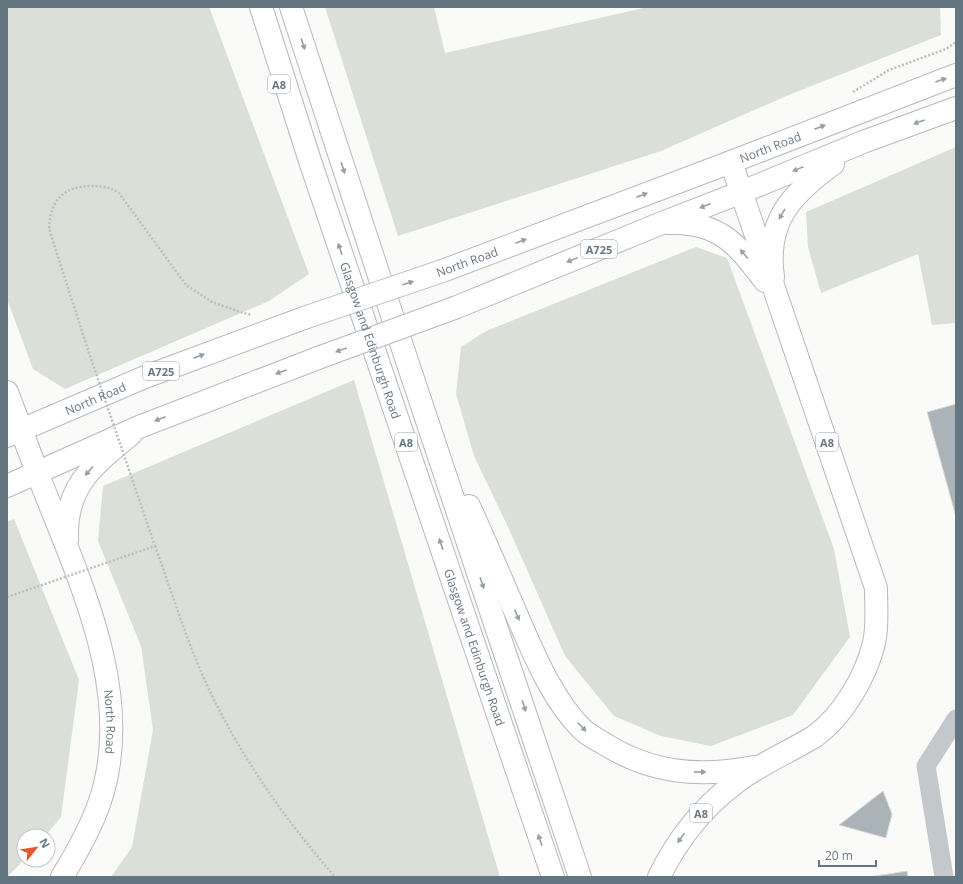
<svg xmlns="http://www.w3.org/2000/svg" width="963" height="884" viewBox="0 0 963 884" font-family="'Open Sans',sans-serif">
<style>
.green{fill:#dadfd7}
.building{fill:#aab3b9;stroke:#dcdcda}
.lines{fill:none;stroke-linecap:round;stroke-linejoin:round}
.major-casing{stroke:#b5babe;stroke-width:24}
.highway-casing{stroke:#b4b9bd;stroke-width:24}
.path{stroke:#bbbfc2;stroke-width:2.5;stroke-dasharray:2 2;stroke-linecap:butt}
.minor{stroke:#c3c8cc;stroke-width:19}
.major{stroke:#fff;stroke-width:22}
.highway{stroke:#fff;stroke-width:22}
.highway-bridge-casing{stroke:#b4b9bd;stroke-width:24;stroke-linecap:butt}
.path-bridge{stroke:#bbbfc2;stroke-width:2.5;stroke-dasharray:2 2;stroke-linecap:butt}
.highway-bridge{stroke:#fff;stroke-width:22}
.oneway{fill:#939fa8}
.labels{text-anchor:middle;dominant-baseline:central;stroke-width:4;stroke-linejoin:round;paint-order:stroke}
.shield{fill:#fff;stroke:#939fa8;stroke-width:1}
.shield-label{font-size:11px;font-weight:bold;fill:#657683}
.street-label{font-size:12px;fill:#657683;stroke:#fff}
</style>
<rect width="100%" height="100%" fill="#fafaf8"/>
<g class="green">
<polygon points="7,7 209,7 309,274 269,301 65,389 33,369 7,299"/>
<polygon points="325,7 434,7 445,53 648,7 940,7 941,35 791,94 661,151 398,236"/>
<polygon points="956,147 956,323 932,325 918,254 821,293 808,247 806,212"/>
<polygon points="696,247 727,258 834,549 850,637 793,715 711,746 661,736 614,716 565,656 509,529 474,456 456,394 461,347 486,331"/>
<polygon points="354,380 500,877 111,877 132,847 153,730 141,646 98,541 103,486"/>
<polygon points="14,519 79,680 61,817 45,836 24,836 24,860 7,877 7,522"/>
</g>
<g class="building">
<polygon points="956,404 956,517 927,412"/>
<polygon points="883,791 892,814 886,838 839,825"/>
<polygon points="907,871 908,877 869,877"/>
</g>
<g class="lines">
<defs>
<g id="major">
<path id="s1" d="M731 162 956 75"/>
<polyline points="742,192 863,142 956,108"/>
<path d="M773 277C765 222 791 194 833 164"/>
<path id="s2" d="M37 472C76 574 138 694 99 804 90 830 76 854 62 877"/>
<path d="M67 540C65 485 93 466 131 434"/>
</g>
<g id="highway">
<path id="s3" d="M261 7 310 161 553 877"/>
<polyline points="291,7 407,361 580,877"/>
<path d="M668 223C719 221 737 244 765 281"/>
<path d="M445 270 731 162 876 588C876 606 878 626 874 643 866 676 843 716 815 736 788 753 759 764 734 784 701 809 677 840 659 877"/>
<polyline points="457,307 662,223 742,192"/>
<polyline points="7,392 37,472"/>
<path id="s4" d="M7 436 145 377 304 318"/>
<polyline points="7,486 139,427 318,358"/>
<path d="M469 506C485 541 500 576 515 611 532 650 552 700 582 729 588 735 596 739 603 743 650 773 699 778 754 767"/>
</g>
</defs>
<use href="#major" class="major-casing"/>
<use href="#highway" class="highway-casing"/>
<g class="path">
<polyline points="853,92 889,70 946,49 956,42"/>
<path d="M88 350 49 229C50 201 63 186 92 186 102 186 110 187 119 193L186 285 212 302 240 312 252 315"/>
<path d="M155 546C172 592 186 640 207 685 240 756 284 818 335 877"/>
</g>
<polyline class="minor" points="944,877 926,766 956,719"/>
<use href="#major" class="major"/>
<use href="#highway" class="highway"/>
<defs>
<g id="highway-bridge">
<polyline points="304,318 445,270"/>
<polyline points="318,358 457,307"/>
</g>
</defs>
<use href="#highway-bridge" class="highway-bridge-casing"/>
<polyline class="path-bridge" points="7,597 155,546 88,350"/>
<use href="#highway-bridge" class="highway-bridge"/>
</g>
<defs><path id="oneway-solid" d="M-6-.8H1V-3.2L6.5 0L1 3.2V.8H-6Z"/></defs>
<g class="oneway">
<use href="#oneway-solid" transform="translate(303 44) rotate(72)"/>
<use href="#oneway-solid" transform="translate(941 80) rotate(-19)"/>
<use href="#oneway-solid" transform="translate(919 122) rotate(160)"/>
<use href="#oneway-solid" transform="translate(820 127) rotate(-21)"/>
<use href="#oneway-solid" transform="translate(343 168) rotate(72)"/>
<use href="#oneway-solid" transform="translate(798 169) rotate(158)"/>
<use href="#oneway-solid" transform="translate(642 195) rotate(-21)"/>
<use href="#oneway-solid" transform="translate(705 206) rotate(159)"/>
<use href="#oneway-solid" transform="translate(782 214) rotate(120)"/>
<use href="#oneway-solid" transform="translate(521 241) rotate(-21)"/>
<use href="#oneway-solid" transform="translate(340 249) rotate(-109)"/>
<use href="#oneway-solid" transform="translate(744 254) rotate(-130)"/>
<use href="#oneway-solid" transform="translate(572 260) rotate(158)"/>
<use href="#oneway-solid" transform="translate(408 283) rotate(-19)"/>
<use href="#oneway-solid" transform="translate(341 350) rotate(160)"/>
<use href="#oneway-solid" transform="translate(199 356) rotate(-21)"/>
<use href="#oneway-solid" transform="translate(281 372) rotate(160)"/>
<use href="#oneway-solid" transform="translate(160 419) rotate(159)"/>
<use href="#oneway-solid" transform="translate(89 471) rotate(131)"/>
<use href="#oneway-solid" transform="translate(441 544) rotate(-109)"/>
<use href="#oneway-solid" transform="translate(482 583) rotate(71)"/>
<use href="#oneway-solid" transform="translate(517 615) rotate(67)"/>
<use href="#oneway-solid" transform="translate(524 706) rotate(72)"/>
<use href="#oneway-solid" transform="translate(582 727) rotate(46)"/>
<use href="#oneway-solid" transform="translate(700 772) rotate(1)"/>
<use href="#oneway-solid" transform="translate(681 838) rotate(126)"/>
<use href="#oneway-solid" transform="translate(540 840) rotate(-109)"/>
</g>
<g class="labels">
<g class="shield">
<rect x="268" y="75" width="22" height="18" rx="3"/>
<rect x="581" y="240" width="36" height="18" rx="3"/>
<rect x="143" y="362" width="36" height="18" rx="3"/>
<rect x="395" y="433" width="22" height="18" rx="3"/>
<rect x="816" y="433" width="22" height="18" rx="3"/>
<rect x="690" y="804" width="22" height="18" rx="3"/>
</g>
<g class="shield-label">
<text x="279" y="84">A8</text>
<text x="599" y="249">A725</text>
<text x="161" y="371">A725</text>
<text x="406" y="442">A8</text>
<text x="827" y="442">A8</text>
<text x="701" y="813">A8</text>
</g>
<g class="street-label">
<text stroke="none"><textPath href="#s1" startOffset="42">North Road</textPath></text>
<text transform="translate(467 262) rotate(-20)">North Road</text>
<text stroke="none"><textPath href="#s3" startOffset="351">Glasgow and Edinburgh Road</textPath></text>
<text stroke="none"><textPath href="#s4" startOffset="96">North Road</textPath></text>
<text stroke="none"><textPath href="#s3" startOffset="675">Glasgow and Edinburgh Road</textPath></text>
<text stroke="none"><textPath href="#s2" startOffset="262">North Road</textPath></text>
</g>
</g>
<rect width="963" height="884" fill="none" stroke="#657683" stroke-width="16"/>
<g transform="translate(36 848) rotate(60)"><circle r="19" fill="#ffffff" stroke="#c1c8cd"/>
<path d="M0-3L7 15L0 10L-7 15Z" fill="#e4572e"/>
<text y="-6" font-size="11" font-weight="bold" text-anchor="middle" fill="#657683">N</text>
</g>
<path d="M819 860v6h57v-6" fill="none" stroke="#657683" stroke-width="2"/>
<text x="825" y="860" font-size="12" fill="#657683" stroke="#ffffff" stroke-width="3" paint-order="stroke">20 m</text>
</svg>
